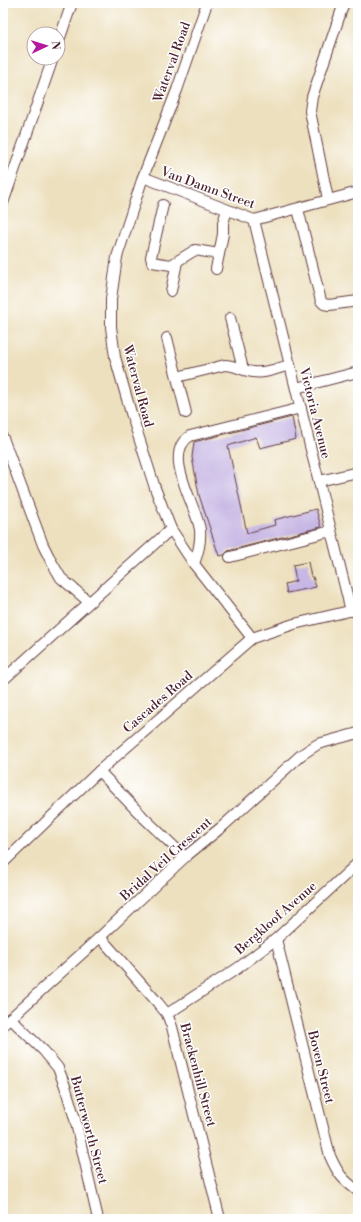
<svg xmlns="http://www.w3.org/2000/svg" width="361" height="1222" viewBox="0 0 361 1222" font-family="'Libre Bodoni',serif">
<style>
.building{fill:#c7b7e4}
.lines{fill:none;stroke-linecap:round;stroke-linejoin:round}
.minor-casing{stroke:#623c41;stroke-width:12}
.minor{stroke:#fff;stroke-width:10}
.labels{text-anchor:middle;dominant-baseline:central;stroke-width:3;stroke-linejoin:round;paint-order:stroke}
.street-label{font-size:13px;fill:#4a1f2b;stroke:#fff}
</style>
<rect width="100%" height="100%" fill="#fff"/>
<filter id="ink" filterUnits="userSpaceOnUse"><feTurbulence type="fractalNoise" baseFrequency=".025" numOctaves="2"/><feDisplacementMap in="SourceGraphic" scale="8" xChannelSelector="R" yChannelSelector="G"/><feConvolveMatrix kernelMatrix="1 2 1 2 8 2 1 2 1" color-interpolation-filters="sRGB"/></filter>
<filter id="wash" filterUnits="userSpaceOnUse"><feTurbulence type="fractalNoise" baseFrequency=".012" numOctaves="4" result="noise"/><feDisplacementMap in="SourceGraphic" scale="16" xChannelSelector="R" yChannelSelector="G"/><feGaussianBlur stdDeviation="0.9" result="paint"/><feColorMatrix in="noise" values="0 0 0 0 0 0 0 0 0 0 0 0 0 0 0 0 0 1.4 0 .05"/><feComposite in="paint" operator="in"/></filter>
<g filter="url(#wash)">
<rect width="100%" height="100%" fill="#ede0be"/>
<g id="blocks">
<g class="building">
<polygon points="292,417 296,439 260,448 256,437 228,446 247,533 275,525 274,520 316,509 321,527 228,551 224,555 219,556 199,495 192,457 194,442"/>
<polygon points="308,562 311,577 313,577 316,587 287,593 285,584 296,581 293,565"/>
</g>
</g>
</g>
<g filter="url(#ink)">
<use href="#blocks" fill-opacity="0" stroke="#623c41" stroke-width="1"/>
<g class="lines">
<defs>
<g id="minor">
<polyline points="207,3 177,90 143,177 117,257 111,299 111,327 115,357 131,413 155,488 171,529 194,564 252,638"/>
<polyline points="58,43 72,3"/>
<polyline points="143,177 254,220 358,192"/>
<polyline points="328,199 310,111 312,97 344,3"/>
<polyline points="3,203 53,58"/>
<polyline points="163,205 151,257 152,262 171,265 195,250 219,254"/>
<polyline points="298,209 321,301 324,304 329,305 358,301"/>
<polyline points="254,220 351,611"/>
<polyline points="216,269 223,234 223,223 227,210"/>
<polyline points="171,291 177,262"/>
<polyline points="230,318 243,369"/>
<polyline points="167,338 186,413"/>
<path d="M177 377 225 365C235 365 243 371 253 372 265 374 278 368 290 365"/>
<polyline points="296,388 358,372"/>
<polyline points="3,438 43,545 51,561 61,578 89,602"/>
<polyline points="319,481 358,472"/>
<polyline points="230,557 331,531"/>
<path d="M194 564C198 552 201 543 200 530 197 506 161 454 190 436L301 408"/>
<polyline points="3,680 171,529"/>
<polyline points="99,771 143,817 185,857"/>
<polyline points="3,863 99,771 252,638 294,624 358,609"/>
<polyline points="100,937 158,1003 167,1014 172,1027 220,1219"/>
<path d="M276 939 330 1156C338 1174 342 1179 358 1191"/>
<polyline points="167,1014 238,968 276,939 358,863"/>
<polyline points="10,1018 44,1051 58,1068 65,1086 75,1119 98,1219"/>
<polyline points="3,1025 100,937 185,857 223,826 301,755 318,744 358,733"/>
</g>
</defs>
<use href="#minor" class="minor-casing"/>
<use href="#minor" class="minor"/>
</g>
</g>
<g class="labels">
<g class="street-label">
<text transform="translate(172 62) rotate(-70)">Waterval Road</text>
<text transform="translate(208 188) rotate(20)">Van Damn Street</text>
<text transform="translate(138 386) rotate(75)">Waterval Road</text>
<text transform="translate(315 413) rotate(76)">Victoria Avenue</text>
<text transform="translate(158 702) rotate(-41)">Cascades Road</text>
<text transform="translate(166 859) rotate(-42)">Bridal Veil Crescent</text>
<text transform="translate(276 918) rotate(-41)">Bergkloof Avenue</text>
<text transform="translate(321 1067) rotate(76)">Boven Street</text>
<text transform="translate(198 1075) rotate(75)">Brackenhill Street</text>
<text transform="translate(89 1130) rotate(75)">Butterworth Street</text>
</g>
</g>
<rect width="361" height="1222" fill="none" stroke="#fff" stroke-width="16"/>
<g transform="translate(46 46) rotate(86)"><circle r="19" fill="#ffffff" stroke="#b7a5aa"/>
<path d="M0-3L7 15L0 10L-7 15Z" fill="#b5179e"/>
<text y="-6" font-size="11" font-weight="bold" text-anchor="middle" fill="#4a1f2b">N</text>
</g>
</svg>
